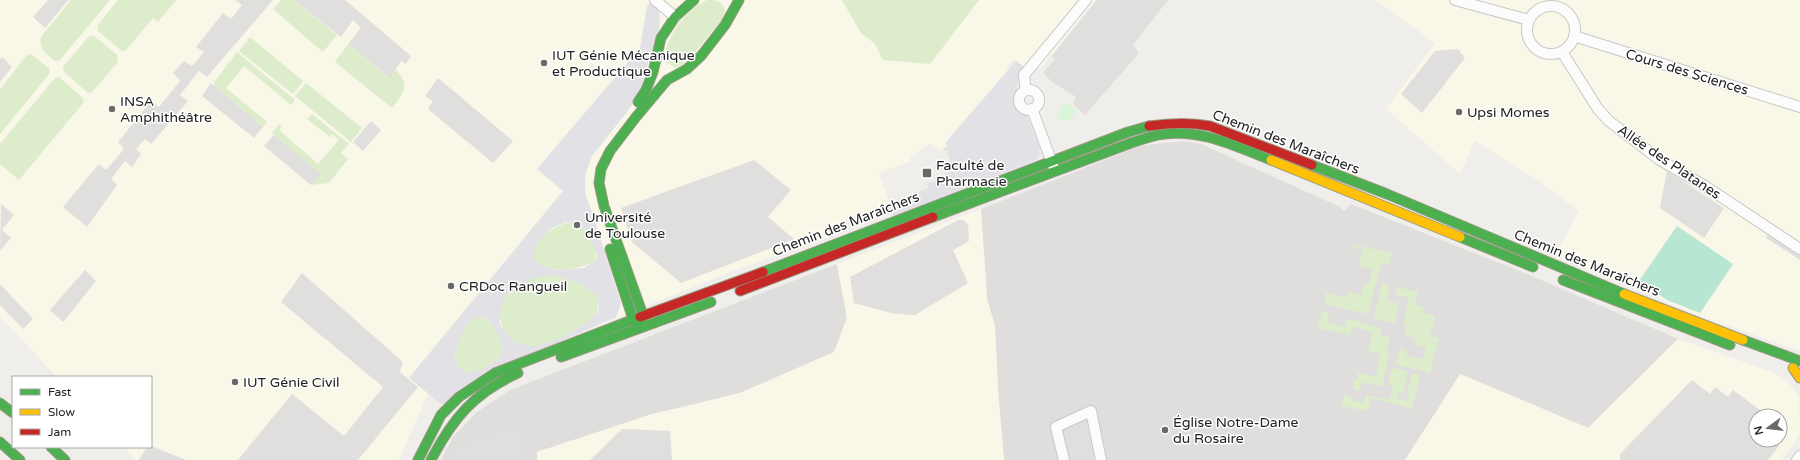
<svg xmlns="http://www.w3.org/2000/svg" width="1800" height="460" viewBox="0 0 1800 460" font-family="'Varela Round',sans-serif">
<style>
.residential{fill:#dfdedc}
.education{fill:#f8f7e8;fill-rule:evenodd}
.grass{fill:#ddeccb}
.park{fill:#daf5da}
.pitch{fill:#b7e6d2}
.parking{fill:#e0dfde}
.plaza{fill:#e2e1e5;fill-rule:evenodd}
.lines{fill:none;stroke-linecap:round;stroke-linejoin:round}
.street-casing{stroke:#c9c8c7;stroke-width:12}
.fast-casing{stroke:#999a82;stroke-width:11}
.slow-casing{stroke:#999a82;stroke-width:11}
.jam-casing{stroke:#999a82;stroke-width:11}
.street{stroke:#fdfcfc;stroke-width:10}
.fast{stroke:#4caf50;stroke-width:9}
.slow{stroke:#ffc107;stroke-width:9}
.jam{stroke:#c62828;stroke-width:9}
.poi-dot{fill:#6a6968;stroke:#fff;stroke-width:1.5}
.labels{text-anchor:middle;dominant-baseline:central;stroke-width:3;stroke-linejoin:round;paint-order:stroke}
.poi-label{font-size:14px;fill:#222;stroke:#fff;text-anchor:start}
.street-label{font-size:14px;fill:#222;stroke:#fff}
</style>
<rect width="100%" height="100%" fill="#f0eeeb"/>
<g class="residential">
<polygon points="1182,141 1201,144 1340,207 1344,211 1351,204 1527,274 1678,339 1588,428 1461,374 1405,460 1004,460 998,391 995,326 987,299 981,209 1140,146"/>
<polygon points="837,264 847,318 834,352 740,393 649,415 538,452 537,460 441,460 453,437 477,412 510,390"/>
</g>
<g class="education">
<polygon points="0,0 1095,0 1040,69 1033,63 1023,66 1013,59 1007,67 1009,69 957,130 947,147 939,150 932,144 927,145 910,158 911,161 879,173 890,203 846,219 843,232 742,267 463,381 438,371 399,460 136,460 124,447 151,447 151,377 57,377 0,317"/>
<polygon points="1375,0 1800,0 1800,351 1703,317 1555,256 1579,211 1539,181 1475,141 1460,174 1386,109 1435,43"/>
<polygon points="981,209 987,299 995,326 998,391 1004,460 537,460 537,452 649,415 740,393 834,352 847,318 837,264"/>
<path d="M1678 339 1775 373 1788 382 1799 397 1800 431 1796 441 1781 460H1405L1460 374 1588 428ZM1756 416H1780V440H1756Z"/>
</g>
<g class="grass">
<path d="M71 0H110L60 60 55 61C47 54 38 49 41 37Z"/>
<polygon points="118,0 176,0 158,22 153,18 126,50 122,51 98,31 98,25"/>
<polygon points="281,0 294,0 337,35 323,52 273,9"/>
<path d="M707 0C717 0 723 1 725 12L722 20 685 64 675 68 666 62 664 57C669 33 685 11 707 0Z"/>
<polygon points="842,0 979,0 930,64 883,60 875,44 861,33"/>
<polygon points="89,36 94,36 117,55 118,62 92,92 88,93 64,72 63,67"/>
<polygon points="250,37 303,81 293,94 239,51"/>
<path d="M348 44 389 78 396 70C411 86 403 93 392 108L335 62Z"/>
<polygon points="237,52 295,100 291,105 244,66 226,88 267,122 263,127 214,86 215,81"/>
<polygon points="31,54 50,69 49,74 0,134 0,89 27,55"/>
<polygon points="59,77 83,98 84,102 19,180 0,164 0,144 55,78"/>
<polygon points="306,83 362,128 351,142 295,96"/>
<polygon points="312,114 349,144 341,153 348,159 329,183 311,185 320,174 272,133 279,124 282,126 279,130 318,164 339,140 332,134 330,137 307,119"/>
<path d="M573 221C587 225 599 248 595 261 582 270 539 276 533 257 528 241 560 223 573 221Z"/>
<polygon points="1354,245 1392,253 1389,265 1381,263 1368,314 1324,304 1326,293 1347,298 1349,291 1361,295 1364,284 1369,285 1373,269 1359,266 1363,249 1354,248"/>
<path d="M550 275C569 277 586 284 598 298 601 313 591 320 581 327 567 336 546 348 530 346 501 343 489 309 510 289 521 279 537 276 550 275Z"/>
<polygon points="1382,284 1390,286 1387,300 1399,304 1395,323 1374,319"/>
<polygon points="1396,287 1418,292 1415,305 1424,307 1423,313 1435,316 1430,336 1439,338 1430,373 1396,365 1400,348 1407,350 1406,355 1423,359 1426,348 1415,345 1416,338 1404,335 1407,326 1403,325 1409,298 1395,294"/>
<polygon points="1322,311 1329,312 1328,323 1345,327 1346,320 1360,321 1360,323 1382,329 1380,335 1390,338 1386,354 1389,355 1382,387 1362,382 1360,391 1353,389 1354,380 1357,380 1358,373 1376,376 1380,354 1368,351 1372,332 1352,327 1350,335 1318,328"/>
<path d="M477 316C492 315 501 335 503 348 499 363 481 373 466 373L457 366C451 351 462 322 477 316Z"/>
<polygon points="1392,368 1408,372 1403,393 1399,392 1397,398 1408,401 1409,396 1407,395 1412,373 1420,375 1412,409 1371,398 1368,411 1341,406 1344,395 1351,396 1351,400 1364,403 1366,395 1390,400 1393,386 1388,385"/>
</g>
<polygon class="park" points="1065,101 1077,111 1070,120 1062,121 1056,116"/>
<polygon class="pitch" points="1677,226 1733,264 1700,313 1667,300 1639,281"/>
<g class="parking">
<polygon points="48,0 68,0 45,28 33,17"/>
<polygon points="235,0 273,0 207,77 199,71 180,95 188,101 151,144 145,139 136,149 141,154 132,167 125,161 111,179 117,185 87,227 63,207 99,164 106,170 124,149 118,142 151,101 159,107 180,81 173,73 184,61 192,66 204,52 196,47 223,13 231,19 242,5"/>
<polygon points="294,0 345,0 411,56 406,64 401,61 390,78 348,44 361,28 353,20 341,37"/>
<polygon points="1097,0 1168,0 1133,45 1139,53 1085,115 1073,104 1076,97 1051,81 1043,73 1055,59 1052,56"/>
<polygon points="1458,49 1465,58 1422,113 1401,94 1435,51"/>
<polygon points="2,57 12,67 0,82 0,59"/>
<polygon points="438,78 513,141 493,163 428,109 433,101 425,96"/>
<polygon points="211,83 263,127 254,138 202,96"/>
<polygon points="371,121 381,130 363,151 353,142"/>
<polygon points="274,135 321,174 311,185 264,146"/>
<polygon points="754,160 791,190 768,217 794,239 681,283 632,242 621,208"/>
<polygon points="1667,171 1724,208 1704,238 1660,208"/>
<polygon points="1,204 14,215 2,230 11,238 0,251"/>
<polygon points="958,220 963,220 968,224 969,241 953,250 968,283 915,315 891,313 854,303 850,277"/>
<polygon points="1769,232 1800,253 1800,260 1766,238"/>
<polygon points="85,270 96,281 63,322 50,310"/>
<polygon points="302,273 403,362 400,372 418,387 358,460 238,460 292,394 344,436 383,387 281,302"/>
<polygon points="0,284 33,319 23,329 0,305"/>
<polygon points="1692,380 1710,394 1715,387 1728,397 1733,390 1768,416 1756,416 1756,440 1779,440 1779,446 1768,460 1620,460 1620,454"/>
<polygon points="1091,405 1107,460 1062,460 1053,422"/>
<polygon points="516,427 527,452 508,460 450,460 448,455"/>
<polygon points="622,429 670,431 672,460 590,460"/>
<polygon points="151,446 186,460 139,460 146,449"/>
</g>
<g class="plaza">
<path d="M650 3 658 9 660 17 659 30 650 56 642 86 639 94 627 112 592 156 585 176V193L594 218 621 303 616 317 475 379 442 405 409 378 563 191 537 169 640 48 647 6ZM573 221 582 226 588 233 595 249 597 256 595 261 584 268 568 269 557 270 539 265 533 257V253L538 242 547 232 556 226 566 222ZM550 275 574 281 586 287 598 298 599 309 595 315 588 322 559 339 536 346H528L518 343 511 338 501 326 499 321 502 304 507 294 515 286 534 278ZM477 316 485 317 488 319 498 333 503 348 498 359 492 363 480 370 466 373 457 366 455 355 462 334 468 323Z"/>
<polygon points="1016,61 1023,66 1019,75 1015,102 1019,110 1027,116 1040,149 1039,156 1036,160 893,217 888,204 928,188 927,184 946,177 945,173 954,170 947,152 949,149 944,151 943,148 947,147 946,142"/>
</g>
<g class="lines">
<defs>
<g id="street">
<polyline points="655,0 675,17"/>
<polyline points="1455,0 1529,20"/>
<circle cx="1551" cy="30" r="24"/>
<polyline points="1574,36 1800,107"/>
<polyline points="1562,52 1598,109 1609,121 1660,160 1705,186 1800,249"/>
<polyline points="1027,90 1025,85 1024,75 1086,0"/>
<circle cx="1029" cy="100" r="10"/>
<polyline points="1032,109 1054,168"/>
<polyline points="1064,460 1056,427 1091,411 1101,460"/>
<polyline points="1797,460 1800,456"/>
</g>
<g id="fast">
<polyline points="638,102 646,90 653,72 661,38 675,17 694,0"/>
<polyline points="1312,165 1387,194 1624,294"/>
<path d="M933 217 1131 143C1140 140 1149 137 1158 135 1198 127 1235 146 1271 160"/>
<polyline points="1460,237 1533,267"/>
<polyline points="610,249 633,319 639,326"/>
<polyline points="763,272 1128,132 1149,126"/>
<polyline points="1563,280 1730,345"/>
<polyline points="641,323 643,315 604,206 599,183 601,169 610,151 636,117 667,80 687,69 701,56 725,25 739,0"/>
<polyline points="1743,340 1800,361"/>
<polyline points="561,357 711,302"/>
<polyline points="0,403 13,413"/>
<polyline points="0,442 20,460"/>
<polyline points="51,447 65,460"/>
<polyline points="418,460 441,415 459,397 495,373 640,317"/>
<path d="M431 460C453 418 474 393 518 373"/>
</g>
<g id="slow">
<polyline points="1271,160 1460,237"/>
<polyline points="1624,294 1743,340"/>
<polyline points="1793,368 1800,378"/>
</g>
<g id="jam">
<path d="M1149 126C1170 123 1189 122 1210 126L1312 165"/>
<polyline points="740,291 933,217"/>
<polyline points="640,317 763,272"/>
</g>
</defs>
<use href="#street" class="street-casing"/>
<use href="#fast" class="fast-casing"/>
<use href="#slow" class="slow-casing"/>
<use href="#jam" class="jam-casing"/>
<use href="#street" class="street"/>
<use href="#fast" class="fast"/>
<use href="#slow" class="slow"/>
<use href="#jam" class="jam"/>
</g>
<g class="poi-dot">
<circle cx="544" cy="63" r="4"/>
<circle cx="112" cy="109" r="4"/>
<circle cx="1459" cy="112" r="4"/>
<rect x="922" y="168" width="10" height="10" rx="2"/>
<circle cx="577" cy="225" r="4"/>
<circle cx="451" cy="286" r="4"/>
<circle cx="235" cy="382" r="4"/>
<circle cx="1165" cy="430" r="4"/>
</g>
<g class="labels">
<g class="poi-label">
<text x="552" y="55">IUT Génie Mécanique<tspan x="552" dy="16">et Productique</tspan></text>
<text x="120" y="101">INSA<tspan x="120" dy="16">Amphithéâtre</tspan></text>
<text x="1467" y="112">Upsi Momes</text>
<text x="936" y="165">Faculté de<tspan x="936" dy="16">Pharmacie</tspan></text>
<text x="585" y="217">Université<tspan x="585" dy="16">de Toulouse</tspan></text>
<text x="459" y="286">CRDoc Rangueil</text>
<text x="243" y="382">IUT Génie Civil</text>
<text x="1173" y="422">Église Notre-Dame<tspan x="1173" dy="16">du Rosaire</tspan></text>
</g>
<g class="street-label">
<text transform="translate(1687 72) rotate(17)">Cours des Sciences</text>
<text transform="translate(1286 142) rotate(21)">Chemin des Maraîchers</text>
<text transform="translate(1669 162) rotate(34)">Allée des Platanes</text>
<text transform="translate(846 224) rotate(-21)">Chemin des Maraîchers</text>
<text transform="translate(1587 263) rotate(22)">Chemin des Maraîchers</text>
</g>
</g>
<rect x="12" y="376" width="140" height="72" fill="#ffffff" stroke="#a7a7a7"/>
<rect x="20" y="389" width="20" height="6" fill="#4caf50" stroke="#a7a7a7"/>
<text x="48" y="396" font-size="12" fill="#222222">Fast</text>
<rect x="20" y="409" width="20" height="6" fill="#ffc107" stroke="#a7a7a7"/>
<text x="48" y="416" font-size="12" fill="#222222">Slow</text>
<rect x="20" y="429" width="20" height="6" fill="#c62828" stroke="#a7a7a7"/>
<text x="48" y="436" font-size="12" fill="#222222">Jam</text>
<g transform="translate(1768 428) rotate(255)"><circle r="19" fill="#ffffff" stroke="#a7a7a7"/>
<path d="M0-3L7 15L0 10L-7 15Z" fill="#6a6968"/>
<text y="-6" font-size="11" font-weight="bold" text-anchor="middle" fill="#222222">N</text>
</g>
</svg>
